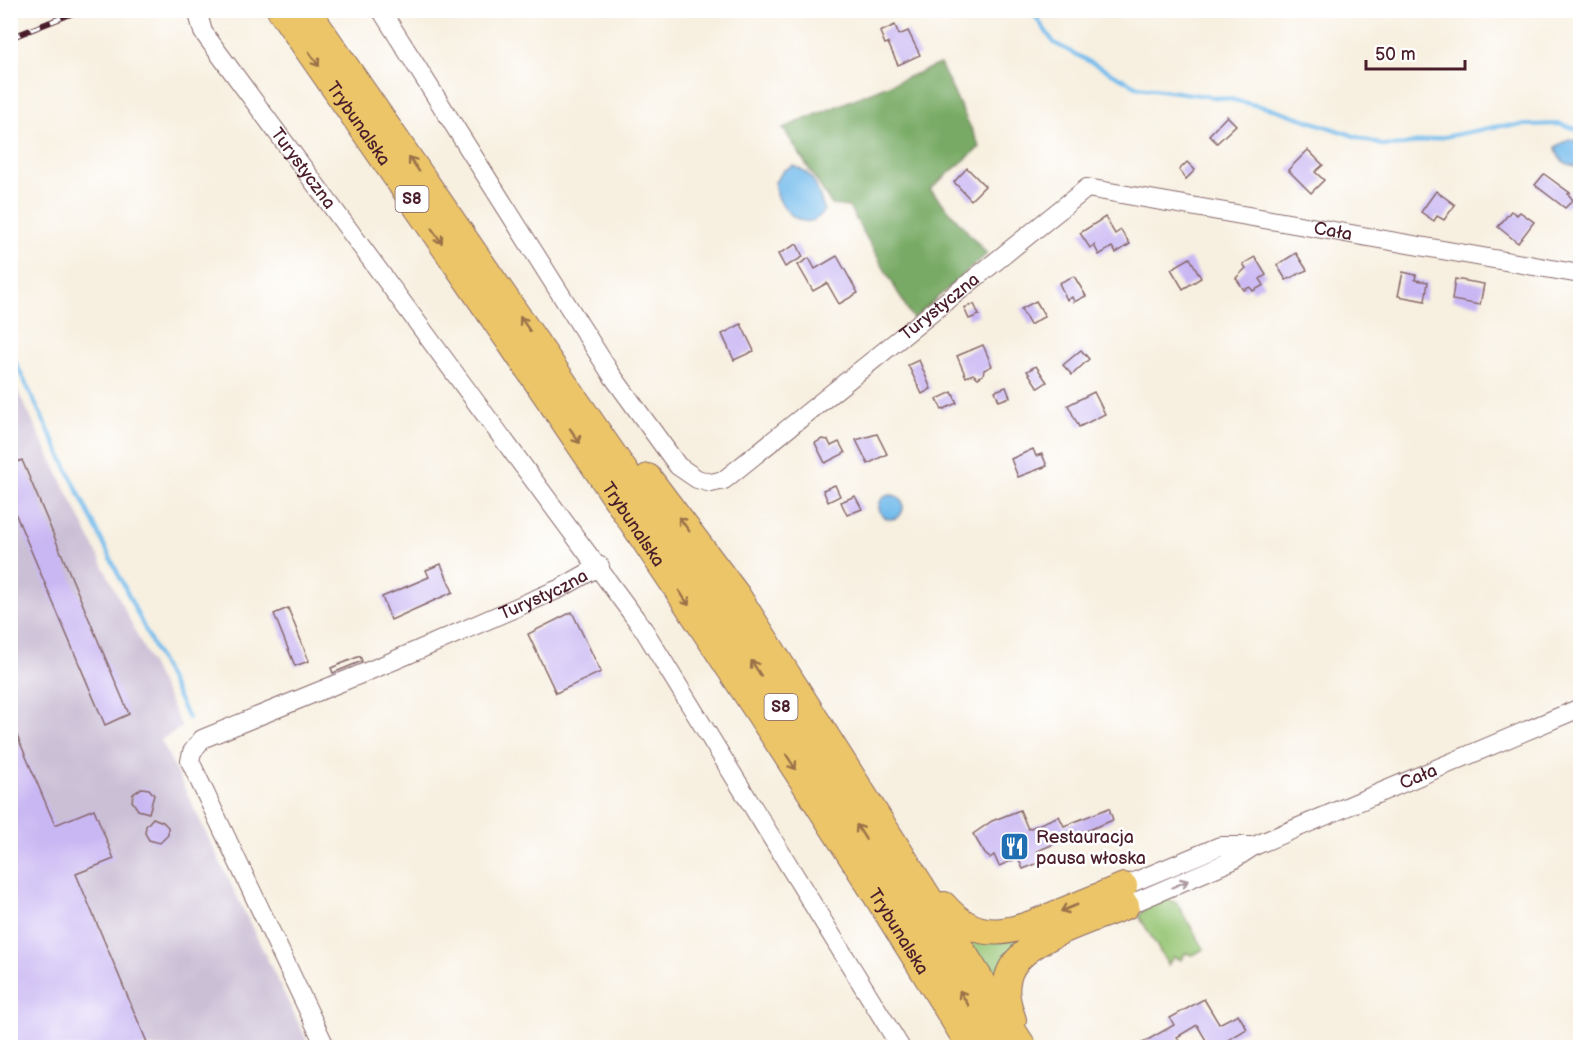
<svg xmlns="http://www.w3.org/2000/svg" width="1591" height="1058" viewBox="0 0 1591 1058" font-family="'Balsamiq Sans',sans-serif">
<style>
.industrial{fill:#cbbfd5}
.green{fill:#96c573;stroke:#70724f;stroke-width:1.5}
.forest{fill:#78aa65;stroke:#616448;stroke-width:1.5}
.water{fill:#73bcec;stroke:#5e6e8c;stroke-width:1.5}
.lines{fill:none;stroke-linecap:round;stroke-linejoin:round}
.stream{stroke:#73bcec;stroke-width:4}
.building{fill:#c9b7f3}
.minor-casing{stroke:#87686a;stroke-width:20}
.highway-casing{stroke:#87686a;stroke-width:28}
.minor{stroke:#fff;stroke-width:18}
.highway{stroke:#ecc569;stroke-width:26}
.rail-casing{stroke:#4a1f2b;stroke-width:6}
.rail{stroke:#fff;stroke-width:4;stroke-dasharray:11;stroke-linecap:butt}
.oneway{stroke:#9b724a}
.oneway2{stroke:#ae9aa0}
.labels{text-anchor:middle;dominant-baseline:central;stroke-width:5;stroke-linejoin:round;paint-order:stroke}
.shield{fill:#fff;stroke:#80626b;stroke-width:1.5}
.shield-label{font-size:16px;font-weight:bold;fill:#4a1f2b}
.street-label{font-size:18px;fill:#4a1f2b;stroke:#fff}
.poi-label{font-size:18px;fill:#4a1f2b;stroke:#fff;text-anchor:start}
</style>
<rect width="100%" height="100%" fill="#fff"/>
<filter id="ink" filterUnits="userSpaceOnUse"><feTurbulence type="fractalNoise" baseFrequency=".0167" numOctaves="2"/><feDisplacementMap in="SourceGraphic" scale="12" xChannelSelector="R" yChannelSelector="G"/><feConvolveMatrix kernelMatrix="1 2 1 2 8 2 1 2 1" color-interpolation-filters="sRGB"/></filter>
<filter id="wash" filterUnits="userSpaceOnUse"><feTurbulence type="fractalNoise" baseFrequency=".008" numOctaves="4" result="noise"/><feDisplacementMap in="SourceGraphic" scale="24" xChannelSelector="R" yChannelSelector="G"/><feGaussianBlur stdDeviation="1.35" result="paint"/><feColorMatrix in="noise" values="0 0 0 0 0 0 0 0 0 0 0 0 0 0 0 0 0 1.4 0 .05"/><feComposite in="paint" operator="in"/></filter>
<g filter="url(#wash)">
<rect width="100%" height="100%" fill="#f7efdf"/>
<polygon class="industrial" points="10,375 182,727 161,740 310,1047 11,1047"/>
<g class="green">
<polygon points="1165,899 1177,903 1204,949 1193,955 1185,953 1182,960 1173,957 1168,965 1139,916 1147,906"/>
<polygon points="965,935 1021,938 996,987"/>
</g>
<polygon class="forest" points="940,64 980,147 930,189 987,254 913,319 849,207 832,205 783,128"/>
<g class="water">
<path d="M1569 139 1580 141 1579 166C1567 166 1557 160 1556 147Z"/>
<path d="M793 166C815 172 818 191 824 210 808 239 774 207 775 182L784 170Z"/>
<circle cx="891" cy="507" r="12"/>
</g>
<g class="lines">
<g class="stream">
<polyline points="1031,10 1054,43 1138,87 1229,99 1277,110 1384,146 1404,145 1499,126 1559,124 1580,130"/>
<polyline points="10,351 188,718"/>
</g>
</g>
<g id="blocks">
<g class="building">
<polygon points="895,25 899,35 908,31 920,55 898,65 888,43 885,44 880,32"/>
<polygon points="1227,116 1236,125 1217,143 1209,135"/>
<polygon points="1308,150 1323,165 1315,172 1324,180 1311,193 1288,170"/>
<polygon points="1187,162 1195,170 1186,179 1179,170"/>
<polygon points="967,168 985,186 971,200 954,182"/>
<polygon points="1544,174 1570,193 1568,194 1573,200 1565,208 1535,185"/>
<polygon points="1436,191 1455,205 1444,220 1437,216 1434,221 1421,212"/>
<polygon points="1511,211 1517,215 1520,212 1534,222 1518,243 1498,227"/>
<polygon points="1105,217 1115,234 1121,230 1130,244 1116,253 1112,247 1099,255 1094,245 1090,248 1080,233"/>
<polygon points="797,244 803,257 785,267 778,254"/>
<polygon points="1296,253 1307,270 1286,280 1277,265"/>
<polygon points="837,256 858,293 839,304 827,283 813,291 798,265 809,258 815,269"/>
<polygon points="1255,257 1266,275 1260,279 1264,285 1253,291 1250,287 1244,290 1236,278 1246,268 1243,264"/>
<polygon points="1190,258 1201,278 1183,289 1171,269"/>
<polygon points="1403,272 1416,275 1415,280 1428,282 1425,301 1398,296"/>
<polygon points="1074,276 1086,296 1074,302 1072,297 1067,300 1059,283"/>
<polygon points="1455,279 1484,284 1480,305 1452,300"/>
<polygon points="1036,301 1045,316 1030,325 1021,309"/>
<polygon points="974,304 979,315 969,319 964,308"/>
<polygon points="741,324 754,351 734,360 722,334"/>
<polygon points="983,345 992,366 984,370 983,375 978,378 973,374 966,377 957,356"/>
<polygon points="1081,350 1089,359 1072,375 1063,365"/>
<polygon points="919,360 931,389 922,394 908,365"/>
<polygon points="1036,366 1047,382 1038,388 1027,371"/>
<polygon points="1006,387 1010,397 999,401 995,391"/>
<polygon points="952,392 957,403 942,410 937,399"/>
<polygon points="1094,392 1105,414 1079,427 1068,405"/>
<polygon points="877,434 887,454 868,464 856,440"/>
<polygon points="822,439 828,440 831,446 839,442 845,453 825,463 815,443"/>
<polygon points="1033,449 1036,456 1042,454 1047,466 1018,477 1011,459"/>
<polygon points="22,460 129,714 105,725 10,501 10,465"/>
<polygon points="835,485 840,496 828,502 823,490"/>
<polygon points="855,496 862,509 847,515 841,502"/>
<polygon points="441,564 453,592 391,620 382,597 429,577 426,570"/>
<polygon points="288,608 309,661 295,666 274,614"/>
<polygon points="572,612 601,672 556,693 528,634"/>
<polygon points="360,656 362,661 333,673 331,668"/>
<polygon points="10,719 55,825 94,809 114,859 76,874 149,1047 10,1047"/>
<polygon points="142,788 149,789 154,795 149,813 138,810 132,801 133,794"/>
<polygon points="1109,808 1113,820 1037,851 1041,862 1023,869 1018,858 999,866 994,855 990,858 985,854 973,834 992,821 1020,810 1028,829 1059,816 1064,826"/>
<polygon points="153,818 163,822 168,827 168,835 160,843 149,840 145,833 146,826"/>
<polygon points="1204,999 1219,1024 1238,1014 1247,1029 1216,1047 1210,1047 1197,1025 1177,1037 1180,1042 1171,1047 1135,1047 1174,1025 1170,1018"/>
</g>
</g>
</g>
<g filter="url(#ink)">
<use href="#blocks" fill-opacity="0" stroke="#87686a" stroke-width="1.5"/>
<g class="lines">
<defs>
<g id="minor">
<path id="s1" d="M197 10 203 32 644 630 901 1048"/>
<path id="s2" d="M381 10 611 374 678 466 697 479 711 483 724 480 1087 188 1580 274"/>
<polyline points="1124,886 1220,846 1254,846"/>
<path id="s3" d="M1126 906 1231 861 1254 846 1580 708"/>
<path id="s4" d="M326 1048 190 761 192 752 202 739 393 661 561 588 600 566"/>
</g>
<g id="highway">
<path id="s5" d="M280 10C518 352 754 693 971 1048"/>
<polyline points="307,10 653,512 845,805 995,1048"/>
<polyline points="648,477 737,595 1024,1048"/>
<path d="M944 905C980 947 1015 931 1058 913 1080 904 1102 895 1124 886"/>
<path d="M1013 1020C1008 1005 1003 990 1009 974 1021 939 1094 919 1126 906"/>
</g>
</defs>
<use href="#minor" class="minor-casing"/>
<use href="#highway" class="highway-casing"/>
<use href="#minor" class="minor"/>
<use href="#highway" class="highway"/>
<defs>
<g id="rail">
<polyline points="10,15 22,10"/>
<polyline points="10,38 81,10"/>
</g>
</defs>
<use href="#rail" class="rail-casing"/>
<use href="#rail" class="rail"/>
</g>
<defs><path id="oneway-shaft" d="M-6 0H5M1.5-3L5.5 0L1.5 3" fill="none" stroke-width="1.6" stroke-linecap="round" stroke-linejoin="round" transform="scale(1.5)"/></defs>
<g class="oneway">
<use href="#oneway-shaft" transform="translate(314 59) rotate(55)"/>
<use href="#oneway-shaft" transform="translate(414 164) rotate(-125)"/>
<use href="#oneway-shaft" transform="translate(437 236) rotate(55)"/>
<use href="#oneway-shaft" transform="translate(525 324) rotate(-125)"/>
<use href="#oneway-shaft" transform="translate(575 436) rotate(56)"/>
<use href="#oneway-shaft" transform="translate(684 524) rotate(-127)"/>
<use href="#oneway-shaft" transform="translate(684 598) rotate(56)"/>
<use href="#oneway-shaft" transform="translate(756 668) rotate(-123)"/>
<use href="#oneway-shaft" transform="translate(791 762) rotate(57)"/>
<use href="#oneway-shaft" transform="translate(861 832) rotate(-122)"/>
<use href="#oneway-shaft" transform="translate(1069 908) rotate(158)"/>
<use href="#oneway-shaft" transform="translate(964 998) rotate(-121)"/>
</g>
<use class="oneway2" href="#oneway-shaft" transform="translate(1180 884) rotate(-23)"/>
</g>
<defs>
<symbol id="restaurant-square" viewBox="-11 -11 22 22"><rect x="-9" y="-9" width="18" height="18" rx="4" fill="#1f6fb2" stroke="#fff"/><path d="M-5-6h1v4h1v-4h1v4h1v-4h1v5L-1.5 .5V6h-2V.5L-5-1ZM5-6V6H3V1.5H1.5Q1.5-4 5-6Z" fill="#fff"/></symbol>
</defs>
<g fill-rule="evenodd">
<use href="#restaurant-square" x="998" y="830" width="33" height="33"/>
</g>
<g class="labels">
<g class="shield">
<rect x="395.5" y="186" width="33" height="26" rx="4.5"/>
<rect x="764.5" y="694" width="33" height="26" rx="4.5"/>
</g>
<g class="shield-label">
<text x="412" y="199">S8</text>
<text x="781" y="707">S8</text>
</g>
<g class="street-label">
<text stroke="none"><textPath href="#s5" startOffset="138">Trybunalska</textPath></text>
<text stroke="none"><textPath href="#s1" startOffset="192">Turystyczna</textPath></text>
<text stroke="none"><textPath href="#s2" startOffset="1311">Cała</textPath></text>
<text stroke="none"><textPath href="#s2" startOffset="872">Turystyczna</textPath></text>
<text stroke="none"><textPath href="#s5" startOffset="624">Trybunalska</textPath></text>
<text stroke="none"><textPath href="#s4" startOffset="714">Turystyczna</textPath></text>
<text stroke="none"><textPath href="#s3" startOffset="320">Cała</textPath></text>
<text stroke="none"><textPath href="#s5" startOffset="1110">Trybunalska</textPath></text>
</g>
<g class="poi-label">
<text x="1036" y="837">Restauracja<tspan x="1036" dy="21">pausa włoska</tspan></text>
</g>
</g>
<rect width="1591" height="1058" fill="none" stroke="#fff" stroke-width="36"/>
<path d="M1366 60v9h99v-9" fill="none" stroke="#4a1f2b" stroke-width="3"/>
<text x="1375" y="60" font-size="18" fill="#4a1f2b" stroke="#ffffff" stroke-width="4.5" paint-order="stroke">50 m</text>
</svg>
